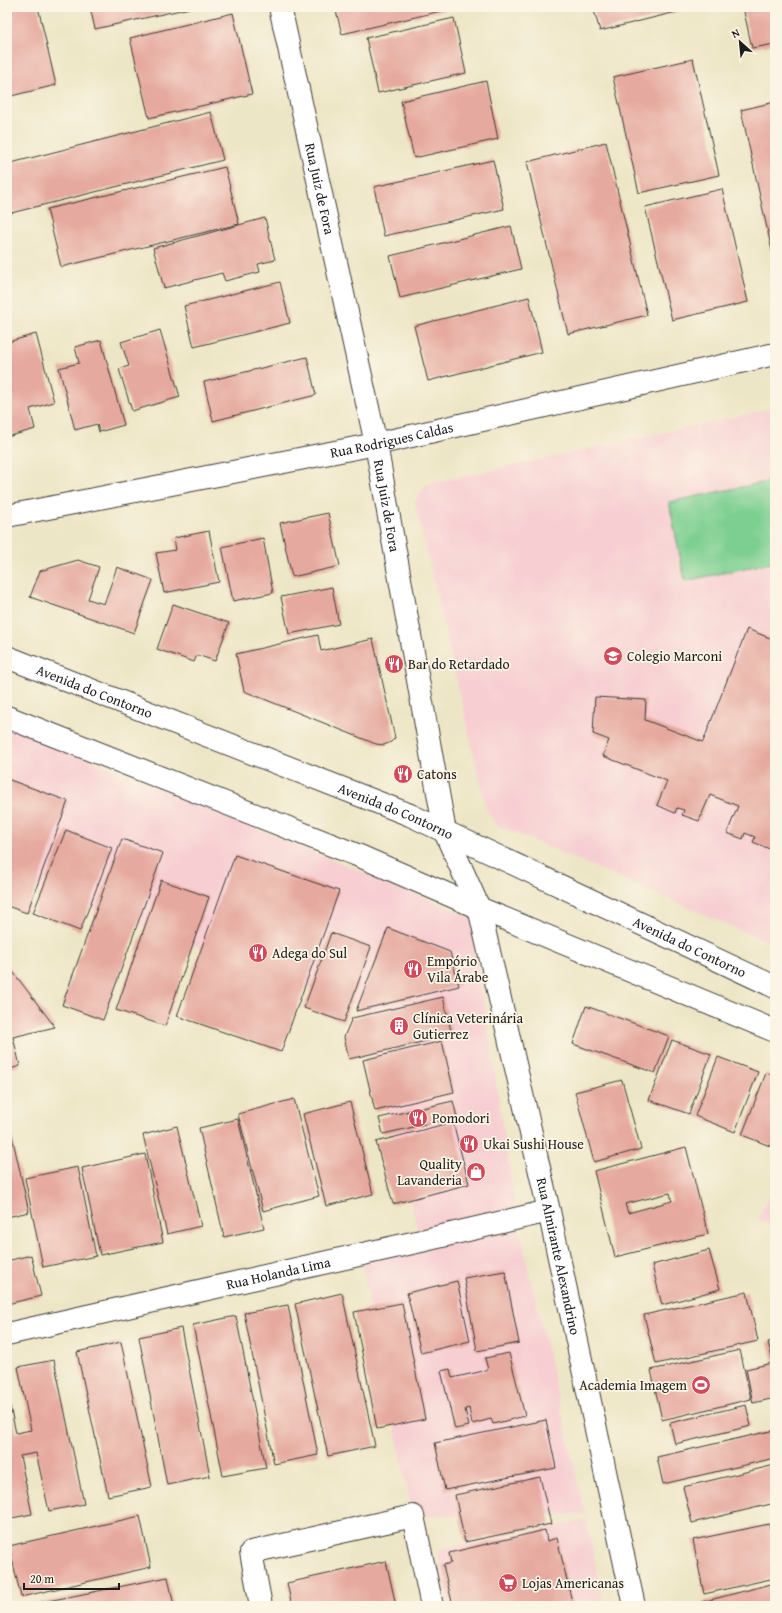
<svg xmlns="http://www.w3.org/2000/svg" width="782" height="1613" viewBox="0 0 782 1613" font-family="'Gentium Book Plus',serif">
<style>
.built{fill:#f7cfd2}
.green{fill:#7dcf91;stroke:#4c7656}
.building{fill:#e6a99f;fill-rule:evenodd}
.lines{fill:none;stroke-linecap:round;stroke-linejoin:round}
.minor-casing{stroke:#3b3a36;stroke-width:24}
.major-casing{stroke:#3b3a36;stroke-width:24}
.minor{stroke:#fff;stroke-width:22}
.major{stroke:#fff;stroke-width:22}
.labels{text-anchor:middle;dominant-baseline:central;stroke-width:3.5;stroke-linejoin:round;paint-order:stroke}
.street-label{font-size:14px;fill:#1c1c1c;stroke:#fcf5e5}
.poi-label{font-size:14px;fill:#1c1c1c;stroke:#fcf5e5;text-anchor:start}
</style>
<rect width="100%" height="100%" fill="#fcf5e5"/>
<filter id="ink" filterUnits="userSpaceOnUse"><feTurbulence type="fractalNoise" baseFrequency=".025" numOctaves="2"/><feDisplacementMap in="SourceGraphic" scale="8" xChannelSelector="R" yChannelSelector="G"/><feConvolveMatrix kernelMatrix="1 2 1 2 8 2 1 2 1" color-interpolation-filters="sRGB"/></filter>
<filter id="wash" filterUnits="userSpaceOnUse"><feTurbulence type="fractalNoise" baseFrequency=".012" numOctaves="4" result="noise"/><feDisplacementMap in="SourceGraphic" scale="16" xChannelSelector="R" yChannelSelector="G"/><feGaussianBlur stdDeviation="0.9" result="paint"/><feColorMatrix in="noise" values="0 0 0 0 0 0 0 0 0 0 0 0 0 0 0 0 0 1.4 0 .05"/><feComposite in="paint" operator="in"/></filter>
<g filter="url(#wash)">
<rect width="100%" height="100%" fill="#ede6c6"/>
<g class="built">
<polygon points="775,408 775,945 497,825 487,811 415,501 426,485"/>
<polygon points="7,725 471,917 517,1219 585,1514 413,1516 360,1256 421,1243 359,1006 7,877"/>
<polygon points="775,1183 775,1228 758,1219"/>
<polygon points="586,1520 604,1606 449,1606 437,1550"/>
</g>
<polygon class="green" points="775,480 775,562 685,581 669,502"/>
<g id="blocks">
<g class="building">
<polygon points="7,7 38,7 56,85 7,97"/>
<polygon points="90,7 190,7 190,8 95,29"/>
<polygon points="335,7 454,7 454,8 342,34"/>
<polygon points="593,7 692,7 692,8 600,31"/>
<polygon points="743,7 775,7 775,44 752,48"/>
<polygon points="233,13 252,94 149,118 130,38"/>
<polygon points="454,18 466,73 378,93 366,38"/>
<polygon points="693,59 719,175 639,193 613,77"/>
<polygon points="486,81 498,139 414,158 401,101"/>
<polygon points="775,102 775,260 774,260 741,110"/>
<polygon points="211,112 223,160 7,214 7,164"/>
<polygon points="606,142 647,315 568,334 527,162"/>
<polygon points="493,160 504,209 384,236 374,187"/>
<polygon points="225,167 239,224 61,267 47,209"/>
<polygon points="722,189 748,302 672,320 645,207"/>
<polygon points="265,218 275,260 258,264 260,272 225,281 222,273 164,288 153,248"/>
<polygon points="511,226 521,269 400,298 390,256"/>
<polygon points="280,282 290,323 194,347 184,306"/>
<polygon points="529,297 542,352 428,381 414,326"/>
<polygon points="160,330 180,397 132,411 119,369 129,366 121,342"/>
<polygon points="36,334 54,402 30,409 35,429 7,437 7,339 8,342"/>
<polygon points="101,340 124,425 99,432 97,424 75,430 59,368 79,363 75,347"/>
<polygon points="307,357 316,395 213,421 204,382"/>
<polygon points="328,513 340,566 292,577 280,523"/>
<polygon points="209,531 219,582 164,593 156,553 176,550 174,538"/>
<polygon points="263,538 273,593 233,601 222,547"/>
<polygon points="78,560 99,567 88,599 104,604 117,567 153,580 134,633 30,597 40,571"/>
<polygon points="332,587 339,624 289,634 281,597"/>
<polygon points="173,604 229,623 215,661 197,655 194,662 157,649"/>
<polygon points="747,629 775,640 775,841 772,850 753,842 755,837 745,833 743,839 727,833 738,806 710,795 699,821 682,815 684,810 677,808 675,813 657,805 667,781 603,756 609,740 593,734 595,697 646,700 645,720 703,742"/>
<polygon points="318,635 321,651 373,639 395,738 391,742 384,745 376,744 244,691 236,654"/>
<polygon points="7,779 68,801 27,913 7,906"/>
<polygon points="66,830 112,848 80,931 33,913"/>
<polygon points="122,839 163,853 103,1020 62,1005"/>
<polygon points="235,855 339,891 281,1052 177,1016"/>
<polygon points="161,880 209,897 165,1026 116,1010"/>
<polygon points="388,928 450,952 459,986 356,1011"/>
<polygon points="331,933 371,947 344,1022 304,1008"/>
<polygon points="7,964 55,1027 13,1037 20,1066 7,1070"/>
<polygon points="443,997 452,1035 349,1059 344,1037 352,1018"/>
<polygon points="586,1006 669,1036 655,1073 573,1044"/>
<polygon points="672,1040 711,1054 689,1114 649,1100"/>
<polygon points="442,1041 454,1092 375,1111 363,1060"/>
<polygon points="718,1057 758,1072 735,1132 695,1116"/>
<polygon points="766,1073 775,1076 775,1148 742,1135"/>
<polygon points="622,1080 641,1149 594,1162 575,1092"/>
<polygon points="294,1099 319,1196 263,1211 238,1114"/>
<polygon points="453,1101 457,1117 383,1134 379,1118"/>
<polygon points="350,1102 373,1194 326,1206 303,1114"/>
<polygon points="238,1119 264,1228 224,1237 199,1128"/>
<polygon points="453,1122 469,1184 393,1204 376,1142"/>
<polygon points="177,1126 201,1226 167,1234 143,1135"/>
<polygon points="12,1136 29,1212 7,1217 7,1138"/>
<path d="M686 1147 708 1234 615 1257 594 1171ZM670 1193 672 1201 628 1213 625 1204Z"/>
<polygon points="145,1154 163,1242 100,1255 82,1168"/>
<polygon points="78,1167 96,1256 43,1267 25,1178"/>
<polygon points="709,1250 720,1289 662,1305 652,1265"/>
<polygon points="31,1255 41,1296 7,1304 7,1261"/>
<polygon points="505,1271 519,1343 477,1351 464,1278"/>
<polygon points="457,1281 470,1341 421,1353 407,1293"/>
<polygon points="747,1292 758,1341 656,1364 644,1315"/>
<polygon points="342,1293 375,1446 328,1456 295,1304"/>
<polygon points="402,1303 425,1419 377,1429 354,1312"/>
<polygon points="288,1305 318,1455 274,1464 244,1313"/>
<polygon points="236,1316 266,1468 223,1476 193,1325"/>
<polygon points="181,1328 210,1476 167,1485 139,1337"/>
<polygon points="775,1341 775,1398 753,1403 746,1369 773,1363 768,1342"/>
<polygon points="121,1342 152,1487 108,1496 77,1352"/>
<polygon points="740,1350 751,1399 662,1420 651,1370"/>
<polygon points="509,1353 525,1416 493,1424 491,1419 472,1424 469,1408 465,1409 469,1426 455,1429 441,1371 450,1369 452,1378 488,1370 485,1358"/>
<polygon points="54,1360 84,1504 49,1511 36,1453 20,1456 32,1514 7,1519 7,1393 16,1433 31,1430 18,1367"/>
<polygon points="746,1405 751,1426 675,1444 670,1423"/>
<polygon points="546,1420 556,1468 445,1490 435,1443"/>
<polygon points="775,1430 775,1458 663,1484 657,1457"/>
<polygon points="775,1465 775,1503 692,1523 683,1487"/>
<polygon points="540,1477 551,1524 465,1542 455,1495"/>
<polygon points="140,1516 151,1567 21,1597 9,1546"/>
<polygon points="769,1524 775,1551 775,1578 704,1594 693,1540"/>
<polygon points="545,1530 547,1541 557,1538 572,1602 553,1606 453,1606 443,1565 451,1563 449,1553"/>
<polygon points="386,1561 396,1606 292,1606 287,1583"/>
<polygon points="168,1577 174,1606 28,1606 28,1605"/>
<polygon points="775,1583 775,1606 703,1606 702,1602"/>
</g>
</g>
</g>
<g filter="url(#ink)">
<use href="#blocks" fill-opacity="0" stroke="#3b3a36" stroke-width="1"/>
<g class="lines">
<defs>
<g id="minor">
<path id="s1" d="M280 7 376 444 445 832 479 908 549 1211 634 1606"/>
<path id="s2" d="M7 516 376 444 775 354"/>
<path id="s3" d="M7 1334 421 1241 549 1211"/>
<polyline points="261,1606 251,1552 413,1516 432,1606"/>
</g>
<g id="major">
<path id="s4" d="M7 657 410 815 775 987"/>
<polyline points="7,717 362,857 479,908 775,1031"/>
</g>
</defs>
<use href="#minor" class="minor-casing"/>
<use href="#major" class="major-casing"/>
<use href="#minor" class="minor"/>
<use href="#major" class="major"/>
</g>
</g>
<defs>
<symbol id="school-disc" viewBox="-11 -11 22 22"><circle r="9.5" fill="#d1495b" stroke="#fcf5e5"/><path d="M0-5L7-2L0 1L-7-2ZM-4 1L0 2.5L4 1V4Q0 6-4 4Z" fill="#fff"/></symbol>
<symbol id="restaurant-disc" viewBox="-11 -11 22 22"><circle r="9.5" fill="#d1495b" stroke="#fcf5e5"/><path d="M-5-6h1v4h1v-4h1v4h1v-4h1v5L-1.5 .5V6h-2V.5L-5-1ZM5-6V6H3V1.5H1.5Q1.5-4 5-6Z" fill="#fff"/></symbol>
<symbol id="building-disc" viewBox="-11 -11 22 22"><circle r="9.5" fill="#d1495b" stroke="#fcf5e5"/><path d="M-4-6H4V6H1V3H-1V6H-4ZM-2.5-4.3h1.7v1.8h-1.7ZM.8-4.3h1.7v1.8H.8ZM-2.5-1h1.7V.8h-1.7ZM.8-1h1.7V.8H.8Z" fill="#fff"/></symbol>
<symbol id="shop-disc" viewBox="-11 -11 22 22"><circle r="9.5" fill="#d1495b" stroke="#fcf5e5"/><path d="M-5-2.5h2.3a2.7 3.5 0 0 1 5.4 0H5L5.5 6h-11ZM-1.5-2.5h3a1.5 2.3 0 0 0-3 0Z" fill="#fff"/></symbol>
<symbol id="stadium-disc" viewBox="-11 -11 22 22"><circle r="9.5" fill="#d1495b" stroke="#fcf5e5"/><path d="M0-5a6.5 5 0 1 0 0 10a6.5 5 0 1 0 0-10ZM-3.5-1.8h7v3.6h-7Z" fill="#fff"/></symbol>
<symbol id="supermarket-disc" viewBox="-11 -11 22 22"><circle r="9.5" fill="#d1495b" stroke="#fcf5e5"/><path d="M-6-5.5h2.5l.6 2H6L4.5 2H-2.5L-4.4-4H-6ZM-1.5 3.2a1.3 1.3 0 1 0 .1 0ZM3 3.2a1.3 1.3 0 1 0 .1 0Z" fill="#fff"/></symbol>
</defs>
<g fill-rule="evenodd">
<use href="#school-disc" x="602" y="645" width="22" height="22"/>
<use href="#restaurant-disc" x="383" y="653" width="22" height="22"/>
<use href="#restaurant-disc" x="392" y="763" width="22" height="22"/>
<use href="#restaurant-disc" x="247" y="942" width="22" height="22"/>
<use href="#restaurant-disc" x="402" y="958" width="22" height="22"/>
<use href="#building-disc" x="388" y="1015" width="22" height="22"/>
<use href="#restaurant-disc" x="407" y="1107" width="22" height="22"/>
<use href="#restaurant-disc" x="458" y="1133" width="22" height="22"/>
<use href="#shop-disc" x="465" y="1161" width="22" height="22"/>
<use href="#stadium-disc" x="690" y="1374" width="22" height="22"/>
<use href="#supermarket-disc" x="497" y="1572" width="22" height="22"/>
</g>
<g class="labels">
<g class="street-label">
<text stroke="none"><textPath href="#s1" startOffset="186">Rua Juiz de Fora</textPath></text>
<text stroke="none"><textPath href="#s2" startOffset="392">Rua Rodrigues Caldas</textPath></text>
<text stroke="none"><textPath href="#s1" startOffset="510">Rua Juiz de Fora</textPath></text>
<text stroke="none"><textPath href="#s4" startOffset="94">Avenida do Contorno</textPath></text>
<text stroke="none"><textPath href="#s4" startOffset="418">Avenida do Contorno</textPath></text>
<text stroke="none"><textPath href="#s4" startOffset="742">Avenida do Contorno</textPath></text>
<text stroke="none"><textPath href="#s1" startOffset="1282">Rua Almirante Alexandrino</textPath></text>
<text stroke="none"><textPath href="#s3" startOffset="278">Rua Holanda Lima</textPath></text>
</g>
<g class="poi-label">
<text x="627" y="656">Colegio Marconi</text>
<text x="408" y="664">Bar do Retardado</text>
<text x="417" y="774">Catons</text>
<text x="272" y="953">Adega do Sul</text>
<text x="427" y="961">Empório<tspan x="427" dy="16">Vila Árabe</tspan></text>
<text x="413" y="1018">Clínica Veterinária<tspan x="413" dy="16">Gutierrez</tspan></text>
<text x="432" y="1118">Pomodori</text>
<text x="483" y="1144">Ukai Sushi House</text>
<text x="462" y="1164" text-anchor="end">Quality<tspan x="462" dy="16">Lavanderia</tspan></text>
<text x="687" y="1385" text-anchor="end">Academia Imagem</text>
<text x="522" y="1583">Lojas Americanas</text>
</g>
</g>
<rect width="782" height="1613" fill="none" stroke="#fcf5e5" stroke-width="24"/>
<g transform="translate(740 42) rotate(333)" stroke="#fcf5e5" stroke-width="3" paint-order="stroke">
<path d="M0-3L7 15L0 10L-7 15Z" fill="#1c1c1c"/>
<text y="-6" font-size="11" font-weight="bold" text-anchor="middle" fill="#1c1c1c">N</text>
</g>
<path d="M24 1583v6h95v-6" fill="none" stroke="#1c1c1c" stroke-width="2"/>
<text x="30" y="1583" font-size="12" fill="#1c1c1c" stroke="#fcf5e5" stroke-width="3" paint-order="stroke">20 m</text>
</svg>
